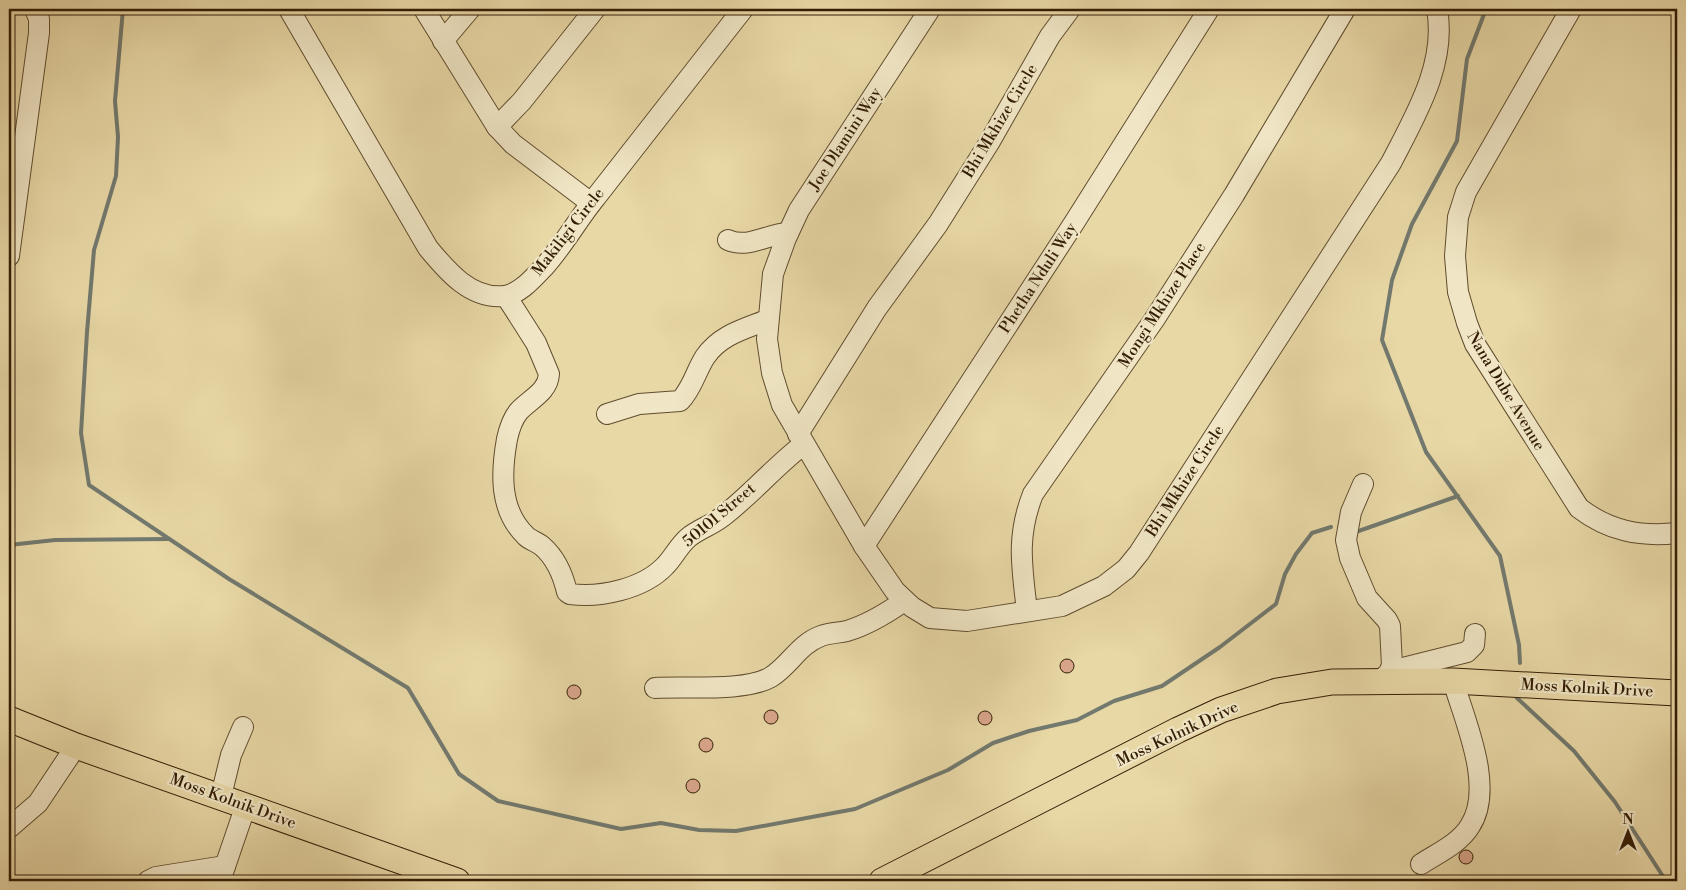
<svg xmlns="http://www.w3.org/2000/svg" width="1686" height="890" viewBox="0 0 1686 890" font-family="'Libre Bodoni',serif">
<style>
.lines{fill:none;stroke-linecap:round;stroke-linejoin:round}
.stream{stroke:#72796e;stroke-width:4}
.building{fill:#daa68b;stroke:#331d06}
.minor-casing{stroke:#604c2e;stroke-width:22}
.major-casing{stroke:#331d06;stroke-width:27}
.minor{stroke:#f0e6c5;stroke-width:20}
.major{stroke:#e8d8a6;stroke-width:25}
.labels{text-anchor:middle;dominant-baseline:central;stroke-width:4.5;stroke-linejoin:round;paint-order:stroke}
.street-label{font-size:16px;fill:#331d06;stroke:#f0e6c5}
</style>
<rect width="100%" height="100%" fill="#e8d8a6"/>
<filter id="stains"><feTurbulence type="fractalNoise" baseFrequency=".004" numOctaves="4"/><feColorMatrix values="0 0 0 0 .2 0 0 0 0 .09 0 0 0 0 .02 0 0 0 .5 -.17"/></filter>
<radialGradient id="worn" r=".72"><stop offset=".6" stop-color="#630" stop-opacity="0"/><stop offset="1" stop-color="#630" stop-opacity=".3"/></radialGradient>
<g class="lines">
<g class="stream">
<polyline points="123,9 115,101 118,137 116,176 94,250 87,332 81,433 89,485 229,579 408,688 459,774 498,801 621,829 661,823 699,830 736,831 855,809 948,770 993,743 1029,731 1077,720 1114,701 1162,686 1220,647 1276,604 1285,574 1296,554 1312,533 1331,527"/>
<polyline points="1486,9 1467,59 1457,141 1412,224 1392,280 1382,340 1426,452 1500,556 1519,645 1520,663"/>
<polyline points="1353,533 1458,496"/>
<polyline points="9,545 55,540 169,539"/>
<polyline points="1517,698 1574,751 1615,802 1666,881"/>
</g>
</g>
<g class="building">
<circle cx="1067" cy="666" r="7"/>
<circle cx="574" cy="692" r="7"/>
<circle cx="771" cy="717" r="7"/>
<circle cx="985" cy="718" r="7"/>
<circle cx="706" cy="745" r="7"/>
<circle cx="693" cy="786" r="7"/>
<circle cx="1466" cy="857" r="7"/>
</g>
<g class="lines">
<defs>
<g id="minor">
<path d="M289 9 428 248C447 271 471 300 505 296 521 293 533 278 544 267 563 246 578 219 596 197 645 134 694 72 743 9"/>
<polyline points="424,9 497,127 513,144 591,203"/>
<path d="M930 9 799 210 786 238 773 274 767 339 772 373 782 405 864 546 895 591 912 607 930 618 967 621 1062 606 1104 586 1126 569 1139 553 1391 163C1415 116 1447 64 1437 9"/>
<path d="M1571 9 1466 192 1458 217 1455 256 1458 292 1467 323 1475 344 1579 508C1609 531 1640 537 1677 533"/>
<polyline points="443,41 470,9"/>
<polyline points="497,127 522,101 595,9"/>
<path d="M728 240C748 249 767 234 788 233"/>
<polyline points="9,256 39,33 39,19 35,9"/>
<path d="M506 296 536 343 549 374C548 392 530 399 519 411 513 418 509 430 507 439 501 473 499 510 526 536 530 540 537 542 542 546 556 558 563 575 567 592L570 594C600 598 643 589 665 566 674 557 679 545 689 537 699 529 712 525 722 517 751 495 775 466 804 444"/>
<path d="M607 414 639 404 680 401C692 389 696 371 705 357 720 335 744 329 767 320"/>
<polyline points="798,434 877,308 938,224 989,143 1050,36 1070,9"/>
<polyline points="1363,484 1351,512 1346,540 1350,558 1367,598 1387,620 1390,626 1392,666 1388,674 1379,681"/>
<polyline points="864,546 1074,223 1209,9"/>
<path d="M1027 611C1022 567 1016 537 1033 494L1154 320 1234 195 1345 9"/>
<polyline points="1391,671 1467,652 1474,645 1475,634"/>
<path d="M655 688C687 686 745 692 771 677 790 665 799 644 821 636 829 633 838 633 847 631 867 625 887 613 904 601"/>
<polyline points="221,796 231,755 243,727"/>
<polyline points="9,828 38,803 76,746"/>
<path d="M1421 864C1438 853 1460 843 1470 826 1495 788 1465 721 1453 681"/>
<polyline points="148,881 156,877 225,866"/>
<polyline points="220,881 246,805"/>
</g>
<g id="major">
<polyline points="9,719 76,746 457,881"/>
<polyline points="882,881 1178,730 1221,710 1277,691 1332,682 1453,681 1677,693"/>
</g>
</defs>
<use href="#minor" class="minor-casing"/>
<use href="#major" class="major-casing"/>
<use href="#minor" class="minor"/>
<use href="#major" class="major"/>
</g>
<g class="labels">
<g class="street-label">
<text transform="translate(1000 121) rotate(-59)">Bhi Mkhize Circle</text>
<text transform="translate(845 139) rotate(-57)">Joe Dlamini Way</text>
<text transform="translate(568 232) rotate(-52)">Makiligi Circle</text>
<text transform="translate(1038 278) rotate(-57)">Phetha Nduli Way</text>
<text transform="translate(1162 305) rotate(-57)">Mongi Mkhize Place</text>
<text transform="translate(1506 391) rotate(59)">Nana Dube Avenue</text>
<text transform="translate(1185 481) rotate(-57)">Bhi Mkhize Circle</text>
<text transform="translate(719 515) rotate(-40)">50101 Street</text>
<text transform="translate(1587 688) rotate(3)">Moss Kolnik Drive</text>
<text transform="translate(1177 734) rotate(-25)">Moss Kolnik Drive</text>
<text transform="translate(233 801) rotate(20)">Moss Kolnik Drive</text>
</g>
</g>
<rect width="1686" height="890" fill="none" stroke="#e8d8a6" stroke-width="30"/>
<rect x="10" y="10" width="1666" height="870" fill="none" stroke="#331d06" stroke-width="2.5"/>
<rect x="15" y="15" width="1656" height="860" fill="none" stroke="#331d06"/>
<g transform="translate(1628 832)" stroke="#f0e6c5" stroke-width="4" paint-order="stroke">
<path d="M0-4L9 19L0 12L-9 19Z" fill="#331d06"/>
<text y="-8" font-size="14" font-weight="bold" text-anchor="middle" fill="#331d06">N</text>
</g>
<rect width="100%" height="100%" filter="url(#stains)"/>
<rect width="100%" height="100%" fill="url(#worn)"/>
</svg>
